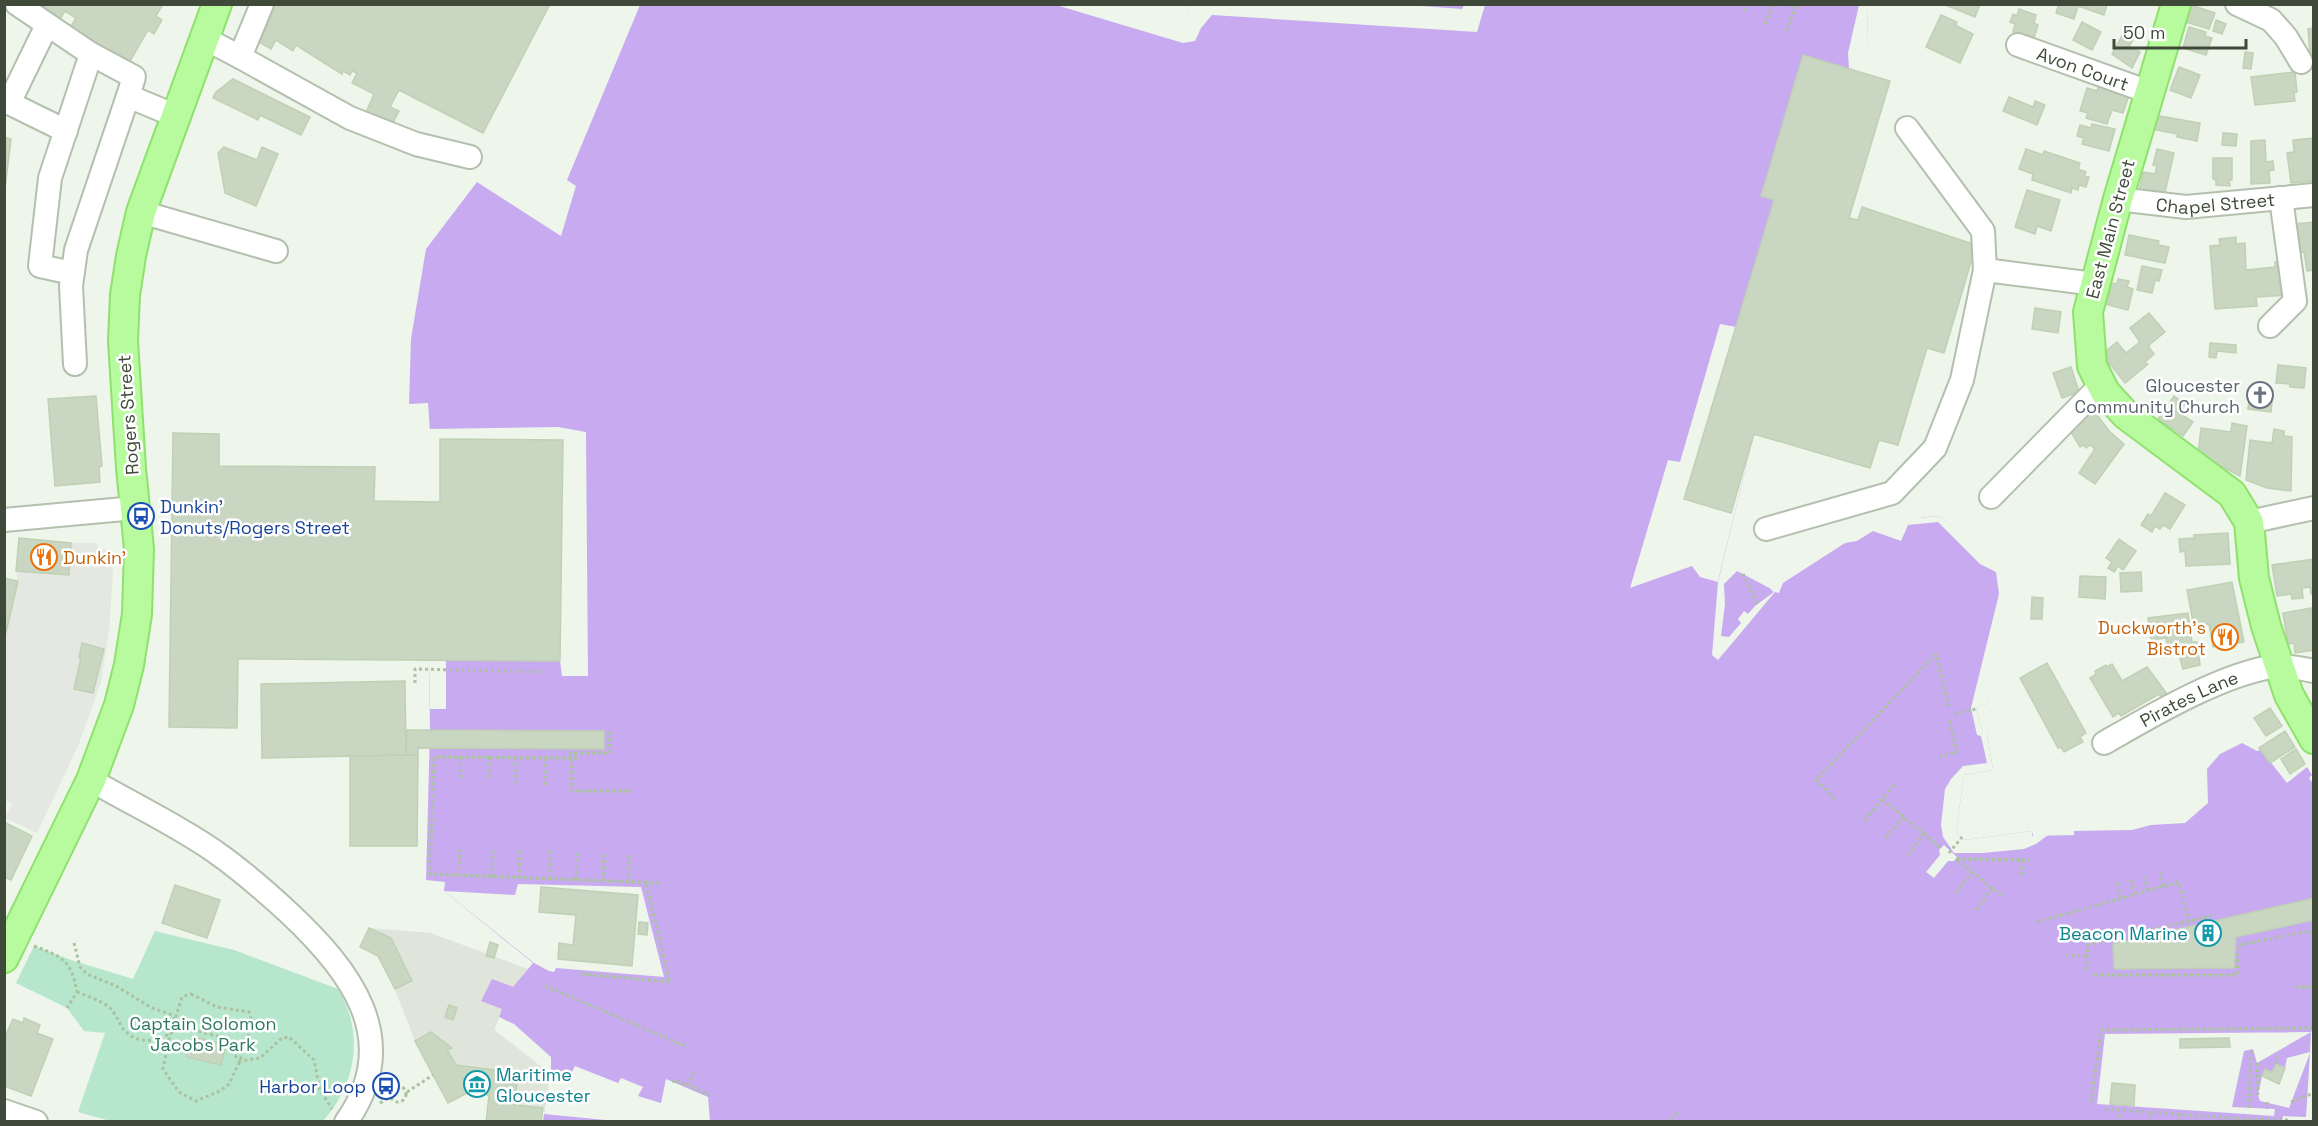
<svg xmlns="http://www.w3.org/2000/svg" width="2318" height="1126" viewBox="0 0 2318 1126" font-family="'Space Grotesk',sans-serif">
<style>
.industrial{fill:#e0e5dc}
.green{fill:#b6e7cd}
.parking{fill:#e4e7e2}
.water{fill:#c7aaef}
.pier{fill:#eef5eb}
.building{fill:#c9d6c1;stroke:#bfd1b4;stroke-width:1.5}
.lines{fill:none;stroke-linecap:round;stroke-linejoin:round}
.minor-casing{stroke:#b4c0ae;stroke-width:26}
.major-casing{stroke:#8fe16d;stroke-width:32}
.path{stroke:#abc29f;stroke-width:3;stroke-dasharray:3 3;stroke-linecap:butt}
.minor{stroke:#fff;stroke-width:22}
.major{stroke:#b8fb9e;stroke-width:28}
.labels{text-anchor:middle;dominant-baseline:central;stroke-width:5;stroke-linejoin:round;paint-order:stroke}
.street-label{font-size:18px;fill:#3f4939;stroke:#fff}
.worship-label{font-size:18px;fill:#5b616d;stroke:#fff;text-anchor:end}
.transit-label{font-size:18px;fill:#164399;stroke:#fff;text-anchor:start}
.food-label{font-size:18px;fill:#c56008;stroke:#fff;text-anchor:start}
.culture-label{font-size:18px;fill:#0d838f;stroke:#fff;text-anchor:end}
.park-label{font-size:18px;fill:#2d7a5e;stroke:#fff}
</style>
<rect width="100%" height="100%" fill="#eef5eb"/>
<polygon class="industrial" points="369,928 431,933 528,969 521,978 503,1009 494,1030 542,1068 551,1071 545,1108 515,1105 518,1073 456,1065 447,1050 451,1048 431,1032 415,1041 395,990 378,956 360,947"/>
<path class="green" d="M155 931 234 950 338 989C365 1033 356 1085 323 1121L114 1122 78 1112 105 1033 84 1031 67 1008 16 983 34 946 71 960 133 979Z"/>
<polygon class="parking" points="71,543 97,543 98,550 111,549 113,575 109,630 101,682 78,746 37,833 5,818 12,804 5,800 4,641 18,581 16,571 68,575"/>
<path class="water" d="M1126 4 1185 22 1190 4 1867 5 1868 43 1754 434 1718 582 1723 585 1737 571 1775 591 1781 577 1849 538H1856L1873 528 1896 533C1909 518 1921 517 1940 516L2000 567 1996 664 1986 704 1976 708 1983 733H1987L1993 770 1964 775 1956 832 1965 840 2032 831 2033 836 2074 835V831L2132 830 2151 825 2185 823 2208 803 2207 769 2220 754 2242 743 2257 751 2261 750 2287 783 2307 767 2312 775 2309 778 2314 785V1052L2310 1053 2306 1117 2283 1116 2282 1122 543 1121 550 1071 543 1068 494 1030 502 1009 481 1001 492 979 513 987 533 963 444 891 445 882 426 880 430 730 429 660H446L428 403 409 404 411 339 426 249 477 182 561 236 576 186 567 180 640 5Z"/>
<g class="pier">
<polygon points="1136,4 1182,18 1184,14 1187,14 1190,4 1395,4 1462,9 1464,5 1485,5 1477,32 1212,15 1201,28 1195,41 1183,43 1056,5"/>
<polygon points="1859,5 1867,5 1868,43 1863,73 1754,434 1718,581 1724,585 1725,604 1721,636 1729,637 1741,623 1738,619 1744,611 1748,614 1755,606 1774,592 1771,590 1779,575 1847,536 1856,535 1872,525 1895,530 1907,519 1940,516 2004,569 2010,590 2003,646 1986,704 1976,708 1983,733 1987,733 1993,770 1964,775 1956,832 1965,840 2032,831 2032,836 2048,835 2036,844 2024,849 1983,853 1954,853 1943,837 1941,825 1945,789 1951,779 1963,766 1987,763 1981,736 1977,735 1971,708 1999,594 1996,572 1980,564 1938,522 1908,525 1901,541 1873,531 1857,541 1845,543 1783,583 1779,593 1775,592 1718,660 1712,655 1718,582 1700,577 1692,566 1630,588 1668,460 1680,462 1720,324 1736,327 1774,200 1761,196 1803,56 1849,69 1848,53"/>
<polygon points="558,427 586,432 588,676 562,676 560,661 446,660 446,709 430,709 429,660 446,660 429,429"/>
<polygon points="1944,845 1957,857 1954,861 1948,861 1934,878 1926,872 1940,855 1939,850"/>
<polygon points="518,884 641,887 664,977 556,968 554,972 549,971 534,963 444,891 515,895"/>
<polygon points="499,1017 514,1024 551,1057 551,1071 570,1076 575,1066 618,1083 621,1078 643,1087 638,1096 661,1103 666,1079 708,1097 710,1121 626,1122 544,1114 550,1071 543,1068 494,1030"/>
<polygon points="2313,1029 2313,1052 2310,1053 2289,1108 2260,1101 2258,1095 2262,1076 2265,1069 2272,1072 2276,1064 2285,1067 2287,1058 2310,1052 2311,1032 2257,1063 2253,1049 2244,1051 2232,1107 2275,1109 2274,1116 2097,1104 2105,1034 2311,1032"/>
</g>
<g class="building">
<polygon points="36,4 163,4 156,16 162,20 154,34 148,30 129,63 70,28 76,18 65,11 60,19"/>
<polygon points="275,4 550,4 483,133 399,90 390,107 399,111 390,128 365,115 374,94 352,83 357,73 352,71 350,75 343,71 342,74 296,45 293,51 276,40 271,49 259,42 268,26 264,24"/>
<polygon points="1943,4 1980,4 1975,17"/>
<polygon points="2059,4 2107,4 2104,15 2078,6 2074,19 2056,13"/>
<polygon points="2191,5 2215,13 2209,29 2186,22"/>
<polygon points="2019,9 2036,15 2034,23 2038,25 2034,38 2013,32 2015,24 2010,22 2013,14 2017,16"/>
<polygon points="1941,15 1957,22 1955,25 1973,34 1960,63 1926,47"/>
<polygon points="2216,20 2226,24 2222,34 2213,31"/>
<polygon points="2082,22 2101,32 2092,50 2073,40"/>
<polygon points="2189,27 2206,32 2205,36 2212,38 2206,55 2183,48"/>
<polygon points="2314,28 2314,55 2310,55 2308,29"/>
<polygon points="2123,34 2133,40 2129,46 2140,52 2132,68 2112,54"/>
<polygon points="2245,52 2253,53 2251,69 2243,68"/>
<polygon points="1803,55 1890,81 1849,218 1858,220 1862,207 1976,245 1944,353 1927,348 1898,445 1879,440 1870,468 1754,434 1731,513 1684,499 1774,200 1761,196"/>
<polygon points="2179,67 2200,75 2191,98 2170,90"/>
<polygon points="2295,72 2297,92 2294,92 2295,101 2255,105 2251,77"/>
<polygon points="233,79 310,117 301,135 260,115 258,120 213,98 216,92"/>
<polygon points="2099,85 2129,95 2123,113 2112,110 2107,124 2086,118 2088,113 2080,111 2087,88 2097,91"/>
<polygon points="2009,97 2033,107 2035,101 2045,105 2037,125 2003,111"/>
<polygon points="2154,115 2200,123 2197,141 2177,137 2178,134 2151,129"/>
<polygon points="2092,124 2115,129 2109,151 2082,144 2084,138 2077,136 2080,125 2091,128"/>
<polygon points="2223,133 2237,134 2236,146 2222,145"/>
<polygon points="4,137 11,139 4,197"/>
<polygon points="2314,138 2314,181 2291,183 2287,153 2294,152 2293,140"/>
<polygon points="2265,140 2266,162 2273,161 2274,170 2269,171 2270,183 2251,184 2251,141"/>
<polygon points="224,147 257,160 262,147 278,154 256,206 225,193 218,153"/>
<polygon points="2026,149 2043,155 2044,151 2080,163 2078,169 2086,172 2084,176 2089,177 2086,187 2079,185 2078,190 2072,188 2071,193 2032,180 2033,174 2019,169"/>
<polygon points="2157,149 2174,153 2164,197 2139,191 2143,172 2155,174 2157,166 2153,165"/>
<polygon points="2213,158 2232,158 2232,180 2229,180 2230,186 2216,185 2216,180 2213,179"/>
<polygon points="2027,190 2060,200 2051,231 2037,226 2035,234 2015,227"/>
<polygon points="2314,222 2314,270 2307,271 2304,252 2298,253 2294,224"/>
<polygon points="2129,235 2159,241 2158,245 2169,247 2165,263 2125,255"/>
<polygon points="2236,237 2236,244 2245,243 2246,270 2275,267 2275,262 2284,261 2287,295 2256,297 2257,306 2215,309 2210,246 2220,245 2219,239"/>
<polygon points="2142,266 2162,270 2159,281 2155,280 2152,293 2137,290"/>
<polygon points="2118,279 2129,281 2127,287 2133,289 2128,310 2105,304 2111,283 2117,284"/>
<polygon points="2035,308 2061,312 2058,333 2032,329"/>
<polygon points="2149,313 2165,332 2148,346 2154,354 2145,362 2148,364 2125,383 2102,354 2117,342 2126,353 2140,342 2130,328"/>
<polygon points="2210,343 2236,345 2236,353 2217,351 2216,358 2209,357"/>
<polygon points="2278,365 2306,368 2304,388 2290,387 2290,384 2276,383"/>
<polygon points="2071,367 2079,392 2062,398 2053,373"/>
<polygon points="2250,389 2273,392 2271,412 2248,409"/>
<polygon points="96,396 102,466 99,467 100,482 55,486 48,399"/>
<polygon points="2174,396 2185,404 2179,413 2193,422 2183,436 2158,419"/>
<polygon points="2092,408 2109,431 2124,444 2095,484 2079,473 2095,449 2090,445 2086,448 2084,445 2080,447 2068,427"/>
<polygon points="2232,423 2247,426 2240,476 2198,454 2201,428 2231,432"/>
<polygon points="2274,429 2284,431 2284,436 2292,437 2291,491 2267,488 2246,480 2250,440 2272,443"/>
<polygon points="173,433 219,434 219,466 375,467 374,501 440,502 440,439 563,440 560,661 238,659 237,728 169,727"/>
<polygon points="2165,493 2185,505 2170,529 2163,525 2160,529 2155,526 2152,532 2141,525 2148,514 2151,516"/>
<polygon points="2228,533 2230,564 2186,566 2185,551 2180,552 2179,539 2194,538 2194,535"/>
<polygon points="19,538 71,543 69,575 16,571"/>
<polygon points="2119,539 2136,551 2123,570 2118,566 2114,572 2108,568 2112,562 2106,558"/>
<polygon points="2314,559 2314,593 2311,594 2310,587 2302,588 2303,598 2292,599 2291,594 2277,596 2272,565"/>
<polygon points="2141,572 2142,591 2121,592 2120,573"/>
<polygon points="2080,576 2106,577 2105,599 2079,597"/>
<polygon points="4,578 18,581 4,641"/>
<polygon points="2232,582 2244,642 2213,647 2209,624 2194,627 2187,590"/>
<polygon points="2032,597 2043,598 2042,619 2031,619"/>
<polygon points="2312,608 2314,650 2295,653 2294,643 2288,644 2283,613"/>
<polygon points="2188,613 2192,642 2197,642 2200,665 2183,669 2176,644 2167,645 2166,638 2151,640 2148,618"/>
<polygon points="82,643 104,649 93,693 74,689 81,658 79,658"/>
<polygon points="2047,663 2086,733 2080,737 2083,742 2064,752 2061,747 2058,748 2020,678"/>
<polygon points="2112,664 2122,681 2147,667 2167,694 2161,697 2159,694 2121,716 2119,713 2113,717 2090,678 2096,674 2095,671 2106,665 2107,667"/>
<polygon points="405,681 406,755 262,758 261,684"/>
<polygon points="2270,708 2282,726 2266,736 2254,718"/>
<polygon points="407,730 604,731 604,749 418,748 418,755 406,755"/>
<polygon points="2285,731 2295,747 2270,763 2259,748"/>
<polygon points="2296,749 2305,764 2290,774 2281,759"/>
<polygon points="418,755 417,846 350,846 350,756"/>
<polygon points="4,822 32,836 11,880 4,877"/>
<polygon points="175,885 220,900 207,938 162,923"/>
<polygon points="541,887 638,895 632,966 558,959 559,943 573,945 576,915 539,912"/>
<polygon points="2314,898 2314,920 2236,937 2234,968 2114,969 2113,944"/>
<polygon points="639,922 648,923 647,935 638,934"/>
<polygon points="369,928 391,938 412,981 395,989 378,956 360,947"/>
<polygon points="490,942 498,945 494,958 486,956"/>
<polygon points="449,1005 457,1008 453,1020 445,1017"/>
<polygon points="24,1018 40,1025 37,1033 53,1039 31,1096 4,1086 4,1039 13,1019 23,1023"/>
<polygon points="431,1032 452,1048 447,1050 456,1065 518,1073 515,1105 543,1108 541,1122 486,1122 489,1095 469,1092 448,1103 415,1041"/>
<polygon points="192,1036 226,1045 221,1065 186,1057"/>
<polygon points="2229,1038 2230,1047 2180,1048 2180,1039"/>
<polygon points="2276,1064 2285,1068 2279,1084 2262,1076 2265,1069 2272,1073"/>
<polygon points="2112,1083 2135,1085 2134,1106 2110,1104"/>
</g>
<g class="lines">
<defs>
<g id="minor">
<polyline points="17,4 91,54 50,178 40,266 72,273"/>
<polyline points="2237,4 2271,20 2286,37 2301,62"/>
<polyline points="47,25 9,103 66,131"/>
<polyline points="204,38 240,57 262,4"/>
<path id="s1" d="M2018 45 2149 92"/>
<polyline points="91,54 134,77 128,96"/>
<polyline points="240,57 350,118 416,144 470,157"/>
<polyline points="1907,128 1983,231 1985,270 2095,284"/>
<path id="s2" d="M2118 199 2186 207 2314 195"/>
<polyline points="141,212 276,251"/>
<polyline points="2270,326 2295,301 2281,198"/>
<polyline points="75,364 71,286 76,250 128,96 176,116"/>
<polyline points="1991,497 2101,385"/>
<polyline points="4,520 135,508"/>
<polyline points="2249,522 2314,508"/>
<polyline points="1766,529 1892,493 1935,448 1962,380 1985,270"/>
<path id="s3" d="M2104 743C2151 716 2223 673 2277 666 2288 665 2302 669 2314 671"/>
<path d="M91 780C132 804 175 824 214 851 240 869 264 890 288 912 349 969 405 1039 346 1122"/>
<polyline points="4,1111 36,1122"/>
</g>
<g id="major">
<polyline points="2176,4 2118,199 2088,312 2092,366 2105,392 2126,415 2232,494 2249,522 2254,578 2266,626 2289,695 2314,739"/>
<polyline points="4,958 91,780 119,705 129,665 137,614 139,549 131,468 123,341 125,295 131,256 141,212 217,4"/>
</g>
</defs>
<use href="#minor" class="minor-casing"/>
<use href="#major" class="major-casing"/>
<g class="path">
<polyline points="1789,4 1795,7"/>
<polyline points="1744,11 1747,4"/>
<polyline points="1765,24 1773,4"/>
<polyline points="1786,31 1797,4"/>
<polyline points="1743,574 1758,605"/>
<polyline points="415,683 415,669 545,672"/>
<polyline points="1955,714 1976,709"/>
<polyline points="609,732 610,753 571,753 572,791 632,791"/>
<polyline points="460,757 461,779"/>
<polyline points="489,757 489,780"/>
<polyline points="515,757 515,783"/>
<polyline points="1939,757 1957,752 1949,719"/>
<polyline points="545,758 545,785"/>
<polyline points="577,758 434,757 430,874 659,883"/>
<polyline points="1835,799 1816,780 1936,654 1949,709"/>
<polyline points="1882,799 1941,848"/>
<polyline points="1865,820 1894,785"/>
<polyline points="1886,838 1904,817"/>
<polyline points="550,851 550,879"/>
<polyline points="1949,853 1962,837"/>
<polyline points="1908,855 1924,833"/>
<polyline points="1956,859 2030,860"/>
<polyline points="1957,860 2003,897"/>
<polyline points="2022,860 2022,878"/>
<polyline points="2160,872 2164,886"/>
<polyline points="458,876 460,848"/>
<polyline points="2144,876 2148,891"/>
<polyline points="492,877 493,849"/>
<polyline points="519,878 520,850"/>
<polyline points="576,880 577,851"/>
<polyline points="2131,880 2135,894"/>
<polyline points="603,881 604,853"/>
<polyline points="629,882 629,854"/>
<polyline points="2117,883 2121,898"/>
<polyline points="1956,893 1972,872"/>
<polyline points="1976,910 1992,888"/>
<polyline points="2037,922 2179,882 2189,921"/>
<polyline points="74,943 80,967 87,974 116,986 152,1008 170,1014 180,1026 227,1039 231,1051 240,1061 260,1058 282,1038 289,1037 314,1060 320,1090 332,1109"/>
<path d="M34 946C63 957 71 960 77 992L67 1008"/>
<polyline points="2065,955 2087,956"/>
<polyline points="2086,970 2088,945 2214,915"/>
<polyline points="582,974 670,982 646,883"/>
<polyline points="2094,975 2237,975 2239,945 2309,931 2314,935"/>
<polyline points="545,986 555,990"/>
<polyline points="2296,987 2314,987"/>
<polyline points="555,990 687,1047"/>
<path d="M77 992C87 996 99 1000 108 1006 116 1013 118 1022 124 1030 140 1048 165 1040 180 1026"/>
<polygon points="191,994 217,1007 249,1012 252,1023 240,1061 229,1084 220,1091 196,1101 179,1092 163,1069 170,1035 182,997"/>
<polyline points="2257,1063 2258,1095"/>
<polyline points="2276,1064 2277,1052"/>
<polyline points="693,1072 688,1085 709,1095"/>
<polyline points="674,1083 674,1080 687,1085"/>
<circle cx="398" cy="1094" r="8"/>
<polyline points="407,1092 433,1075"/>
<polyline points="2091,1102 2101,1030 2312,1028 2314,995"/>
<polyline points="2267,1102 2267,1109"/>
<polyline points="2291,1102 2314,1093"/>
<polyline points="380,1103 390,1097"/>
<polyline points="2249,1108 2251,1049"/>
<polyline points="2105,1109 2261,1120 2260,1122"/>
<polyline points="2261,1119 2289,1120"/>
<polyline points="1666,1122 1680,1111"/>
<polyline points="2117,1122 2122,1111"/>
<polyline points="2148,1122 2151,1113"/>
<polyline points="2177,1122 2180,1114"/>
</g>
<use href="#minor" class="minor"/>
<use href="#major" class="major"/>
</g>
<defs>
<symbol id="church-ring" viewBox="-11 -11 22 22"><circle r="9.5" fill="#fff" stroke="#6b7280" stroke-width="1.5"/><path d="M-1.2-6h2.4v3.5h3.3v2.4h-3.3V6h-2.4V-.1h-3.3v-2.4h3.3Z" fill="#6b7280"/></symbol>
<symbol id="bus-ring" viewBox="-11 -11 22 22"><circle r="9.5" fill="#fff" stroke="#1a4fb4" stroke-width="1.5"/><path d="M-5-6H5V4H4V6H2V4H-2V6H-4V4H-5ZM-3.5-4V0h7V-4ZM-3.5 1.2v1.5H-2V1.2ZM2 1.2v1.5H3.5V1.2Z" fill="#1a4fb4"/></symbol>
<symbol id="restaurant-ring" viewBox="-11 -11 22 22"><circle r="9.5" fill="#fff" stroke="#e8710a" stroke-width="1.5"/><path d="M-5-6h1v4h1v-4h1v4h1v-4h1v5L-1.5 .5V6h-2V.5L-5-1ZM5-6V6H3V1.5H1.5Q1.5-4 5-6Z" fill="#e8710a"/></symbol>
<symbol id="building-ring" viewBox="-11 -11 22 22"><circle r="9.5" fill="#fff" stroke="#0f9aa8" stroke-width="1.5"/><path d="M-4-6H4V6H1V3H-1V6H-4ZM-2.5-4.3h1.7v1.8h-1.7ZM.8-4.3h1.7v1.8H.8ZM-2.5-1h1.7V.8h-1.7ZM.8-1h1.7V.8H.8Z" fill="#0f9aa8"/></symbol>
<symbol id="museum-ring" viewBox="-11 -11 22 22"><circle r="9.5" fill="#fff" stroke="#0f9aa8" stroke-width="1.5"/><path d="M0-6L6-3V-2H-6V-3ZM-5-1h2V3h-2ZM-1-1h2V3h-2ZM3-1h2V3H3ZM-6 4H6V6H-6Z" fill="#0f9aa8"/></symbol>
</defs>
<g fill-rule="evenodd">
<use href="#church-ring" x="2245" y="380" width="30" height="30"/>
<use href="#bus-ring" x="126" y="501" width="30" height="30"/>
<use href="#restaurant-ring" x="29" y="542" width="30" height="30"/>
<use href="#restaurant-ring" x="2210" y="622" width="30" height="30"/>
<use href="#building-ring" x="2193" y="918" width="30" height="30"/>
<use href="#museum-ring" x="462" y="1069" width="30" height="30"/>
<use href="#bus-ring" x="371" y="1071" width="30" height="30"/>
</g>
<g class="labels">
<g class="street-label">
<text stroke="none"><textPath href="#s1" startOffset="69">Avon Court</textPath></text>
<text stroke="none"><textPath href="#s2" startOffset="98">Chapel Street</textPath></text>
<text transform="translate(2110 229) rotate(-75)">East Main Street</text>
<text transform="translate(128 415) rotate(-94)">Rogers Street</text>
<text stroke="none"><textPath href="#s3" startOffset="96">Pirates Lane</textPath></text>
</g>
<g class="worship-label">
<text x="2240" y="385">Gloucester<tspan x="2240" dy="21">Community Church</tspan></text>
</g>
<g class="transit-label">
<text x="160" y="506">Dunkin'<tspan x="160" dy="21">Donuts/Rogers Street</tspan></text>
<text x="366" y="1086" text-anchor="end">Harbor Loop</text>
</g>
<g class="food-label">
<text x="63" y="557">Dunkin'</text>
<text x="2206" y="627" text-anchor="end">Duckworth's<tspan x="2206" dy="21">Bistrot</tspan></text>
</g>
<g class="culture-label">
<text x="2188" y="933">Beacon Marine</text>
<text x="496" y="1074" text-anchor="start">Maritime<tspan x="496" dy="21">Gloucester</tspan></text>
</g>
<g class="park-label">
<text x="203" y="1023">Captain Solomon<tspan x="203" dy="21">Jacobs Park</tspan></text>
</g>
</g>
<rect width="2318" height="1126" fill="none" stroke="#3f4939" stroke-width="12"/>
<path d="M2114 39v9h132v-9" fill="none" stroke="#3f4939" stroke-width="3"/>
<text x="2123" y="39" font-size="18" fill="#3f4939" stroke="#ffffff" stroke-width="4.5" paint-order="stroke">50 m</text>
</svg>
